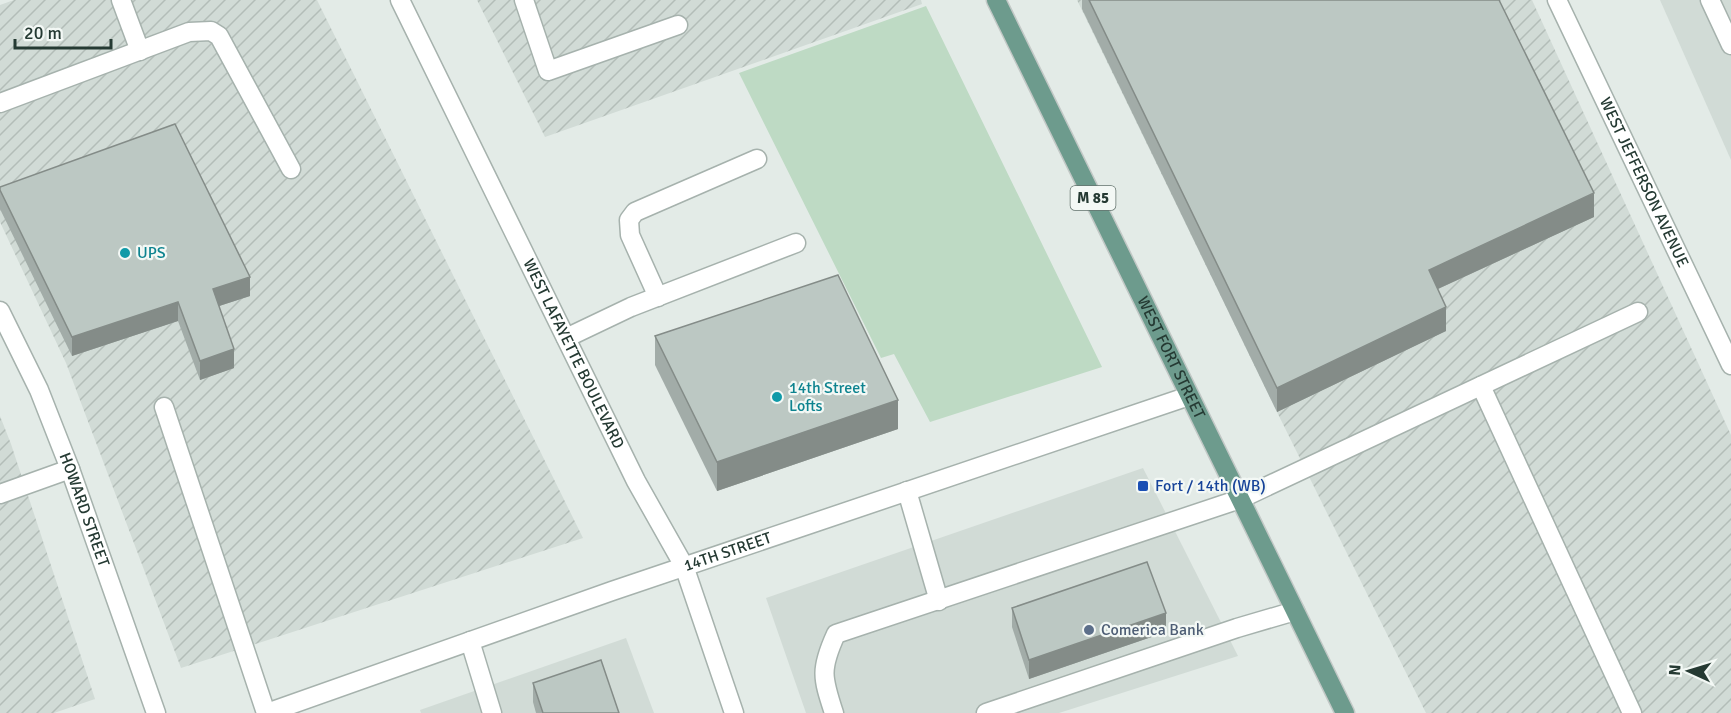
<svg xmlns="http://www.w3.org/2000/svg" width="1731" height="713" viewBox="0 0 1731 713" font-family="Signika,sans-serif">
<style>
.built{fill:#d1dbd6}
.industrial{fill:url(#industrial-furrows)}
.green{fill:#bedac4}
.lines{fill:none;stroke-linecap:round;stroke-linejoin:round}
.lane-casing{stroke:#a6b2ad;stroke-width:21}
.street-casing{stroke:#a6b2ad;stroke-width:21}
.primary-casing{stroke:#c2c8c6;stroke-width:21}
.lane{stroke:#fff;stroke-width:18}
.street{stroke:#fff;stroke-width:18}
.primary{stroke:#6d9b8d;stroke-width:18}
.wall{fill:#a2aca8}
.shaded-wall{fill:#848c88}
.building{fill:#bcc8c3;stroke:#848c88;stroke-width:1.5}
.culture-dot{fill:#0f9aa8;stroke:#f3f8f5;stroke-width:2}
.transit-dot{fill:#1a4fb4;stroke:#f3f8f5;stroke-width:2}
.service-dot{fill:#5c6f8a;stroke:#f3f8f5;stroke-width:2}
.labels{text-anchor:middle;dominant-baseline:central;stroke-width:4.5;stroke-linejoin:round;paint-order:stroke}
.shield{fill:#f3f8f5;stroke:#63736d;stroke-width:1.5}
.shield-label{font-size:15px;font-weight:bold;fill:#253a33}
.street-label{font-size:16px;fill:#253a33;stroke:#f3f8f5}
.culture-label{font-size:16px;fill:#0d838f;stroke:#f3f8f5;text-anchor:start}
.transit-label{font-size:16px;fill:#164399;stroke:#f3f8f5;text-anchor:start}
.service-label{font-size:16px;fill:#4e5e75;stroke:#f3f8f5;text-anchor:start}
</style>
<defs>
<pattern id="industrial-furrows" width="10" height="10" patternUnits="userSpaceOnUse" patternTransform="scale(1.5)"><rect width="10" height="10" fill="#d1dbd6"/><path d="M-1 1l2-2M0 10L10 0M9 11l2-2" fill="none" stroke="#b3bdb8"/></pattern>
</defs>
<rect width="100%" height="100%" fill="#e3ebe7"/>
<g class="built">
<polygon points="1660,0 1731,0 1731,160"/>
<polygon points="1143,468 1238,656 1059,713 806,713 766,598"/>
<polygon points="626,638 654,713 421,713 420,710"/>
</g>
<g class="industrial">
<polygon points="14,0 317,0 583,538 181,668 66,363 0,222 0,5"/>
<polygon points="477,0 921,0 922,4 545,137"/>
<polygon points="1077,0 1532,0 1731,435 1731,713 1426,713 1277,412"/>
<polygon points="0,416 11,444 95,699 54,713 0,713"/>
</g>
<polygon class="green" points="926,6 1102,367 930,422 894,354 881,358 739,73"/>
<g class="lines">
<defs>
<g id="lane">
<polyline points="121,0 140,51"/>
<polyline points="524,0 548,71 678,25"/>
<polyline points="1710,0 1731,45"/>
<polyline points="0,103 189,32 211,31 219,36 291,169"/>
<polyline points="658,297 630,235 629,220 635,212 757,159"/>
<polyline points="566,338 631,307 796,243"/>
<polyline points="1481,386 1632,713"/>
<polyline points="164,407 266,713"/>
<polyline points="907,491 939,601"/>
<polyline points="0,494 70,469"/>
<polyline points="470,641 492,713"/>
<path d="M834 713C822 677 820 669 836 634L1240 499 1638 312"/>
<polyline points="986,713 1237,628 1295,611"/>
</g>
<g id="street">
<path id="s1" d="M400 0 636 481 684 566 734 713"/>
<path id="s2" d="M1557 0 1731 365"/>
<path id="s3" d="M0 311 39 390 70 469 156 713"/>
<path id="s4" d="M267 713 612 591 1189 396"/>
</g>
<g id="primary">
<path id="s5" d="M996 0 1345 713"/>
</g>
</defs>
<use href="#lane" class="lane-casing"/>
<use href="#street" class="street-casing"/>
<use href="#primary" class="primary-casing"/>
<use href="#lane" class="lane"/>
<use href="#street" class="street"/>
<use href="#primary" class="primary"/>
</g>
<g class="wall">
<polygon points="1082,0 1499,0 1594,217 1438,289 1446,331 1277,412 1082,9"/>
<polygon points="0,187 250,296 219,306 234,368 200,380 178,321 72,356 0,209"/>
<polygon points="655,336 898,429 717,491 655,365"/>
<polygon points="1012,608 1166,632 1029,679 1012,627"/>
<polygon points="533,683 619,713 536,713 533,702"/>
</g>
<g class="shaded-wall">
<polygon points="1594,193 1594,217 1429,293 1429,270"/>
<polygon points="250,277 250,296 213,308 213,289"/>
<polygon points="178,302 178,321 72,356 72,337"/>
<polygon points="1446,307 1446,331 1277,412 1277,388"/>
<polygon points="234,349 234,368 200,380 200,361"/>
<polygon points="898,400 898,429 717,491 717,462"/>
<polygon points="1166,613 1166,632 1029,679 1029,660"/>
</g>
<g class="building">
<polygon points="1089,0 1499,0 1594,193 1429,270 1446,307 1277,388"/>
<polygon points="175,124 250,277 213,289 234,349 200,361 178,302 72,337 0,190 0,187"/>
<polygon points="838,275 898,400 717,462 655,336"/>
<polygon points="1147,562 1166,613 1029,660 1012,608"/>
<polygon points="601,660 619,713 543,713 533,683"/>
</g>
<g class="culture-dot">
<circle cx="125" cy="253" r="6"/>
<circle cx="777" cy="397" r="6"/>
</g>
<rect class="transit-dot" x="1137" y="480" width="12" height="12" rx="3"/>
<circle class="service-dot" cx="1089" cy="630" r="6"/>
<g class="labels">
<rect class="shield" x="1070.5" y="186" width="45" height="24" rx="4.5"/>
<g class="shield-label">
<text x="1093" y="198">M 85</text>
</g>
<g class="street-label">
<text stroke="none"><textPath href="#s2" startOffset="202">WEST JEFFERSON AVENUE</textPath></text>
<text stroke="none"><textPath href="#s1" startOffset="394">WEST LAFAYETTE BOULEVARD</textPath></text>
<text stroke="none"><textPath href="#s5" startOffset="398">WEST FORT STREET</textPath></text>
<text stroke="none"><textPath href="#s3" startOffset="216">HOWARD STREET</textPath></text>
<text stroke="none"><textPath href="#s4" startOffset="488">14TH STREET</textPath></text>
</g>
<g class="culture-label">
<text x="137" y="253">UPS</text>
<text x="789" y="388">14th Street<tspan x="789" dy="18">Lofts</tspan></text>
</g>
<g class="transit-label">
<text x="1155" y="486">Fort / 14th (WB)</text>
</g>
<g class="service-label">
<text x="1101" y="630">Comerica Bank</text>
</g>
</g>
<g transform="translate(1689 671) rotate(274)" stroke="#f3f8f5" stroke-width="4.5" paint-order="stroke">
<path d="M0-4.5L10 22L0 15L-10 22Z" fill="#253a33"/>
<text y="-9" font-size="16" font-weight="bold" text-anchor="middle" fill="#253a33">N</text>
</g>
<path d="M15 39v9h96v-9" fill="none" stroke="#253a33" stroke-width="3"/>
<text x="24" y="39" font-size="18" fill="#253a33" stroke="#f3f8f5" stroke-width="4.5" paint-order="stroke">20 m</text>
</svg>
